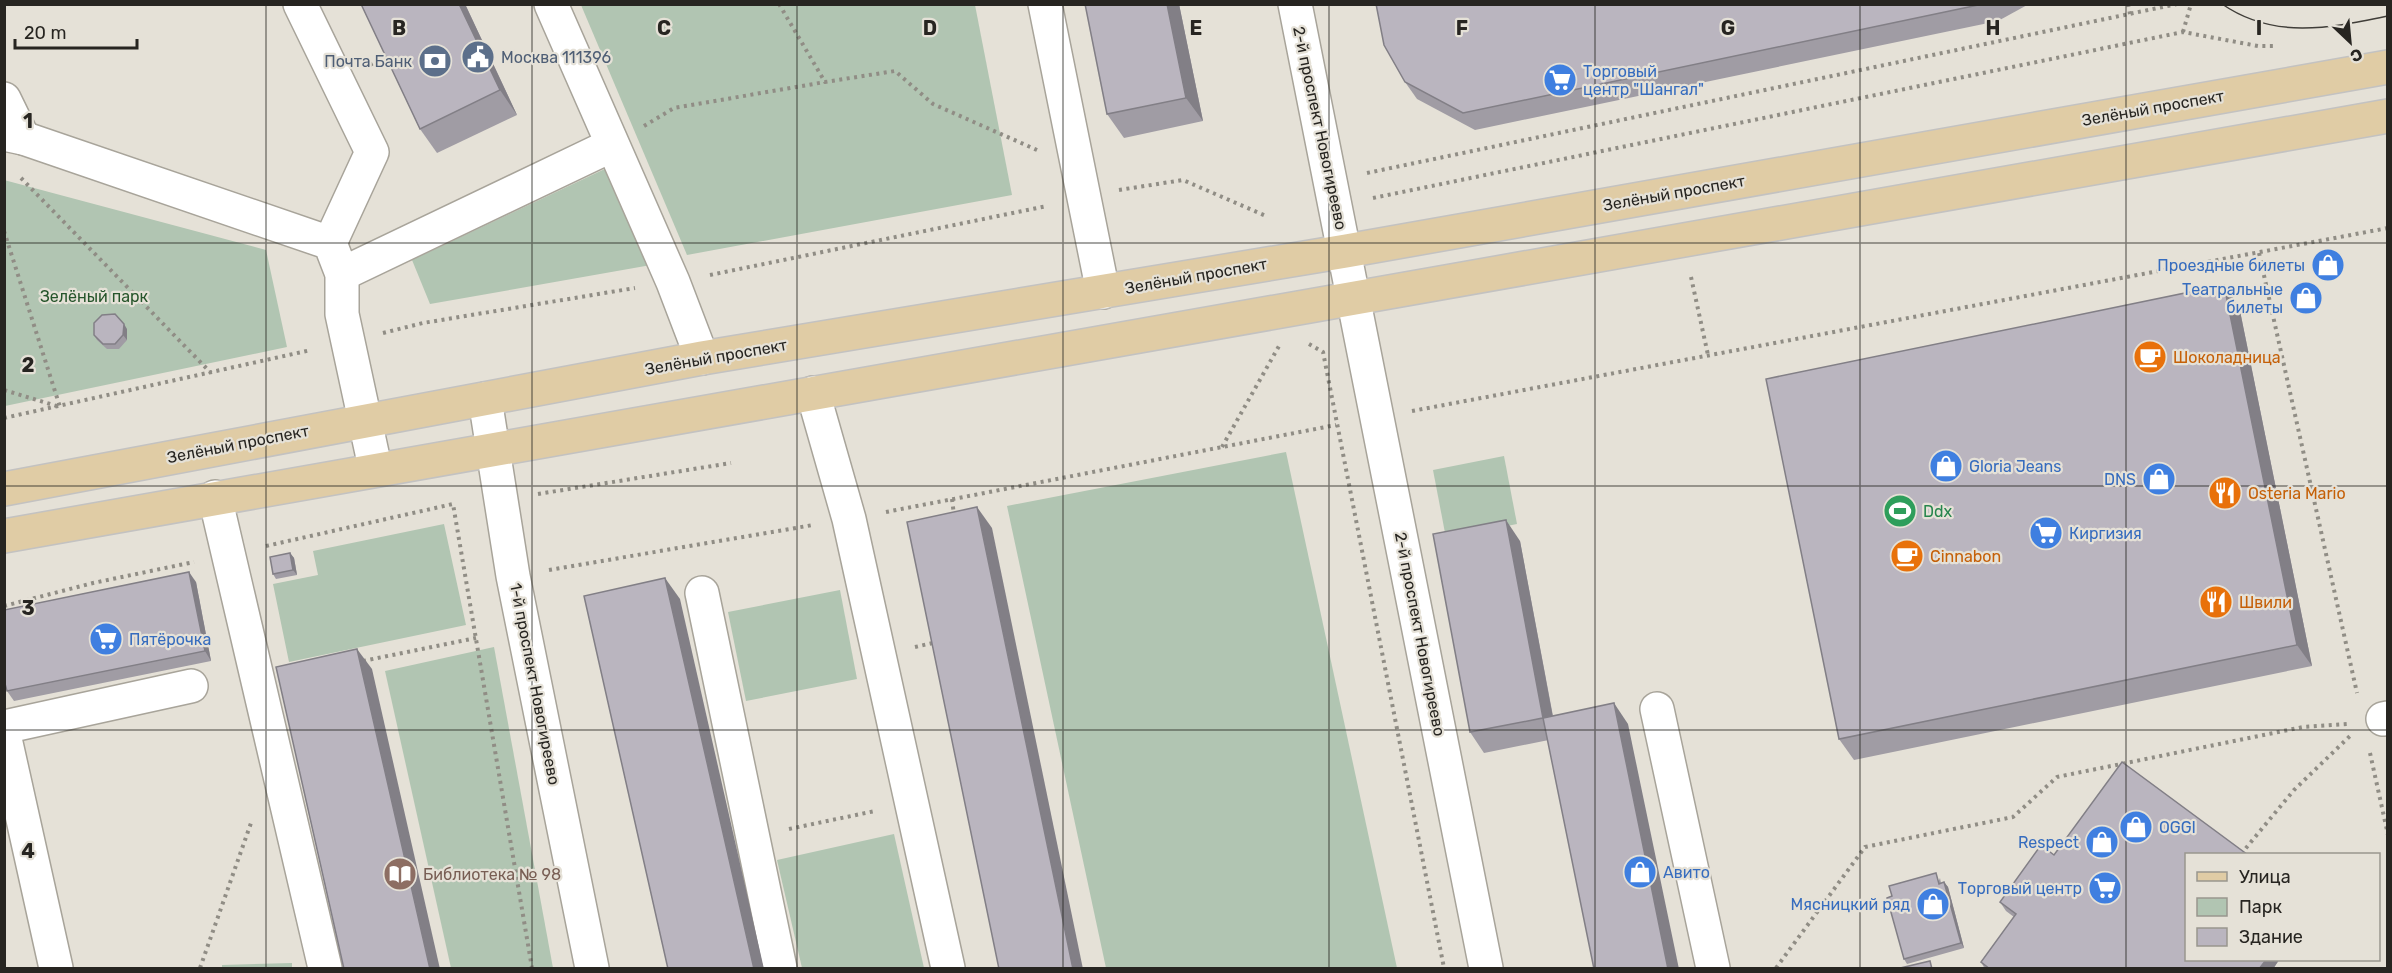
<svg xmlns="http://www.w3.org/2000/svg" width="2392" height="973" viewBox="0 0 2392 973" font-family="Rubik,sans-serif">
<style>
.green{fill:#b1c5b2}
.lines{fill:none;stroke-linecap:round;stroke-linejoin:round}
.minor-casing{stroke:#a8a49a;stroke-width:36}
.major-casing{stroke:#c3c2c1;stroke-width:36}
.path{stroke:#908d85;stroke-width:4;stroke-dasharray:3 4.5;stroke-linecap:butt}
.minor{stroke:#fff;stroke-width:33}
.major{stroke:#e0cca5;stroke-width:33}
.tram{stroke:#403e39;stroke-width:1.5}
.wall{fill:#a09ca4}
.shaded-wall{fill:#827f86}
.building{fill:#bab5bf;stroke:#827f86;stroke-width:1.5}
.grid{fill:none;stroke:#272521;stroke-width:1.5;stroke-opacity:0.55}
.labels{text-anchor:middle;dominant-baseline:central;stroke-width:4.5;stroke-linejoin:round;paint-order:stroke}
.service-label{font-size:16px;fill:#4e5e75;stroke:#e5e1d7;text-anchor:start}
.shop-label{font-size:16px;fill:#366cbe;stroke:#e5e1d7;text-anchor:start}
.street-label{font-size:16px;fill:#272521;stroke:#e5e1d7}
.park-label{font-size:16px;fill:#26552b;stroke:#e5e1d7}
.food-label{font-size:16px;fill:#c56008;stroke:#e5e1d7;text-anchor:start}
.leisure-label{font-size:16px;fill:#27864d;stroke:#e5e1d7;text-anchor:start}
.education-label{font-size:16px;fill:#785e54;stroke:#e5e1d7;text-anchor:start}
.grid-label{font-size:20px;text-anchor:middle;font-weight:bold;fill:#272521;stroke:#e5e1d7;stroke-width:4.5;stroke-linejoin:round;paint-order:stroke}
</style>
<rect width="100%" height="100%" fill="#e5e1d7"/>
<g class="green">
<polygon points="581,5 975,5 1012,195 687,255"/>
<polygon points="609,167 651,265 430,304 412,260"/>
<polygon points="4,180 266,250 287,347 5,406"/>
<polygon points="1286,452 1397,968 1106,968 1007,506"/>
<polygon points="1504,456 1517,524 1446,538 1433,470"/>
<polygon points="444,524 466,625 289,662 273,584 318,575 313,551"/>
<polygon points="840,590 857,679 746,701 728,612"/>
<polygon points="494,647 553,968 451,968 385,671"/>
<polygon points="894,834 924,968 802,968 777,860"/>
<polygon points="292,963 292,968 222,968 222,965"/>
</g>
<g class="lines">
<defs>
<g id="minor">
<polyline points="300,4 372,152 330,243"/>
<polyline points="551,4 673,282 702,358"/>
<polyline points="1045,4 1103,292"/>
<polyline points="1295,4 1486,968"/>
<polyline points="4,99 23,138"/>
<polyline points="4,134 23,138 330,243 342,274 342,314 375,467"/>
<polyline points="342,274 612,145"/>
<polyline points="813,393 849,519 948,968"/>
<polyline points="485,399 513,576 592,968"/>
<polyline points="215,497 325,968"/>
<polyline points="702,593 780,968"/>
<polyline points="1657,709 1713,968"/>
<polyline points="2383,719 2388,718"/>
<polyline points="4,727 191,686"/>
<polyline points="4,734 56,968"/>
</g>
<g id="major">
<polyline points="4,489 702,358 1346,251 2388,67"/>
<path d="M4 536C797 389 1593 257 2388 116"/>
</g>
</defs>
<use href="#minor" class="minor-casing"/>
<use href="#major" class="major-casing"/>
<g class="path">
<polyline points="779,4 825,82 895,71 933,104 1037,150"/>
<polyline points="2128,4 2130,14"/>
<polyline points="2183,32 2191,4"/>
<polyline points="370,65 390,54"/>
<polyline points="644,126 674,108 825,82"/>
<polyline points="1367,173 2177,4"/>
<polyline points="21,178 211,373"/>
<polyline points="1119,190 1183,180 1266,216"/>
<polyline points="1373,198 2183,32 2258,46 2277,46"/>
<polyline points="4,231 60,407 4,390"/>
<polyline points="2259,253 2357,693"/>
<polyline points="710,275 1047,206"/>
<polyline points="1691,277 1708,355"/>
<polyline points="383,333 423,323 635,288"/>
<polyline points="1309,344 1323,352 1444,968"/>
<polyline points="1412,411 2388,228"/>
<polyline points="4,418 311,350"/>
<polyline points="1222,447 1279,346"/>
<polyline points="538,494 731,463"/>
<polyline points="952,499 954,515"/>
<polyline points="886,512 1336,425"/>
<polyline points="266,546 453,504 532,968"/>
<polyline points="549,570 813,525"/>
<polyline points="4,606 93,583 194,562"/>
<polyline points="915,647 937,642"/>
<polyline points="363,661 476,638"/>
<polyline points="2370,753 2388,835"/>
<polyline points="789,829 875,811"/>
<polyline points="2241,854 2294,790 2350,736"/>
<polyline points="200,968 251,823"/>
<polyline points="1776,968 1865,847 2013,817 2057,777 2303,727 2347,724"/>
</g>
<use href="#minor" class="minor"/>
<use href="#major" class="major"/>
<g class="tram">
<path d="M2222 4C2274 40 2330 28 2388 16"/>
<polyline points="2318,4 2328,4"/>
</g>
</g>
<g class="wall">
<polygon points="361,4 465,4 517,115 437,153 420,129"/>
<polygon points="1179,4 1203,121 1124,138 1107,114"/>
<polygon points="1376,4 2029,4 1998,21 1475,130 1417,99 1405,82"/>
<polygon points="2224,285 2239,306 2312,666 1854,760 1839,739"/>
<polygon points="127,329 127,340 119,349 107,349 97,340 94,335"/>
<polygon points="1520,541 1553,716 1628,724 1484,753 1470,732"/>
<polygon points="290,553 294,558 297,575 276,579 273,574"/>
<polygon points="196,582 211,661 14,701 7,691"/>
<polygon points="1940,878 1941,883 1944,882 1948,887 1964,948 1907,964 1904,959"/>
<polygon points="2000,902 2187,960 2279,960 2273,969 1985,969 1981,962 2014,917 2006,911"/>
</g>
<g class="shaded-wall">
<polygon points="459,4 465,4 517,115 500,90"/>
<polygon points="1167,4 1179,4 1203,121 1186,98"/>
<polygon points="2224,285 2239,306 2312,666 2297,645"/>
<polygon points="124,324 127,329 127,340 123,335"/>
<polygon points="977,507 992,528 1083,969 1073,969"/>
<polygon points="1506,520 1520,541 1557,739 1543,718"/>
<polygon points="290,553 294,558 297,575 293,570"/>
<polygon points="189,572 196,582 211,661 205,651"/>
<polygon points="665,578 680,599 764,969 754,969"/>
<polygon points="357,649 372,669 440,969 430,969"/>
<polygon points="1614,703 1628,724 1679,969 1668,969"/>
<polygon points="1944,882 1948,887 1964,948 1961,943"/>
<polygon points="2266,960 2279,960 2273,969 2259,969"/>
</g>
<g class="building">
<polygon points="361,4 459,4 500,90 420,129"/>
<polygon points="1085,4 1167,4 1186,98 1107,114"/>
<polygon points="1376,4 1983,4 1463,113 1405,82 1384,45"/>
<polygon points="2224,285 2297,645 1839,739 1766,379"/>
<polygon points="115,314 124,324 123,335 115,344 103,344 94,335 94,323 102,315"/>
<polygon points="977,507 1073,969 999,969 907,522"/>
<polygon points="1506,520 1543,718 1614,703 1668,969 1594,969 1543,718 1470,732 1433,534"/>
<polygon points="290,553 293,570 273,574 270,557"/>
<polygon points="189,572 205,651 7,691 4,680 4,610"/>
<polygon points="665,578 754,969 668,969 584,596"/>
<polygon points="357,649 430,969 344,969 276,667"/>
<polygon points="2122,762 2248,855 2187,855 2187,960 2266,960 2259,969 1990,969 1981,962 2016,914 2000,902 2041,845 2054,855"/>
<polygon points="1936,873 1939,884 1944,882 1961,943 1904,959 1887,898 1892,896 1889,886"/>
<polygon points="1930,961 1932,969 1896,969"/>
</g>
<path class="grid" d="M266 4V968M532 4V968M797 4V968M1063 4V968M1329 4V968M1595 4V968M1860 4V968M2126 4V968M4 243H2388M4 486H2388M4 730H2388"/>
<defs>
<symbol id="civic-disc" viewBox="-11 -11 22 22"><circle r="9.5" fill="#5c6f8a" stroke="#e5e1d7"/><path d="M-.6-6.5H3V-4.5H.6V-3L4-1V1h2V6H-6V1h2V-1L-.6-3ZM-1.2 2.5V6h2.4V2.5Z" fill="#fff"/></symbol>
<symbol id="bank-disc" viewBox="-11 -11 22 22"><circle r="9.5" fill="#5c6f8a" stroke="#e5e1d7"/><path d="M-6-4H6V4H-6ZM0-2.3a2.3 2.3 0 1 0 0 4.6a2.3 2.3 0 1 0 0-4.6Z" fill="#fff"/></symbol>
<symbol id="supermarket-disc" viewBox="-11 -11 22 22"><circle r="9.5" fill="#3f7fe0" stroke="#e5e1d7"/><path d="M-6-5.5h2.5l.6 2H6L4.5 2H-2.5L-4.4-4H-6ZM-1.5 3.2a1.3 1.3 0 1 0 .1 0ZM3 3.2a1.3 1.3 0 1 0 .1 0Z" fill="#fff"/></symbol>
<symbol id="shop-disc" viewBox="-11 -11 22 22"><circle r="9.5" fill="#3f7fe0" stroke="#e5e1d7"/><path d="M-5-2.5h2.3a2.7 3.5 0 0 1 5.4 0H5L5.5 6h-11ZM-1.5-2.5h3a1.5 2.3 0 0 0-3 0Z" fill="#fff"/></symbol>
<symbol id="cafe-disc" viewBox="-11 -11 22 22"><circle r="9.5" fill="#e8710a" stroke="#e5e1d7"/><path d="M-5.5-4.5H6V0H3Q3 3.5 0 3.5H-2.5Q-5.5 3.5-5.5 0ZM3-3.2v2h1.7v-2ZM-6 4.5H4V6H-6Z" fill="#fff"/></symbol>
<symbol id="restaurant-disc" viewBox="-11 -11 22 22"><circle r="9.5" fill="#e8710a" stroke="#e5e1d7"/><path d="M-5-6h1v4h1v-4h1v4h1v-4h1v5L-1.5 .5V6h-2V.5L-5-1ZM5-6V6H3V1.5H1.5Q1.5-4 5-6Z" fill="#fff"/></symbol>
<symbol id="stadium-disc" viewBox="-11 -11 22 22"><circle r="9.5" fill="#2e9e5b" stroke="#e5e1d7"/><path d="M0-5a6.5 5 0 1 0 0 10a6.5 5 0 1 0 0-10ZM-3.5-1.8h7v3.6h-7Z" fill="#fff"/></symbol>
<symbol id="library-disc" viewBox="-11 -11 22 22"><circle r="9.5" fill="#8d6e63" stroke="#e5e1d7"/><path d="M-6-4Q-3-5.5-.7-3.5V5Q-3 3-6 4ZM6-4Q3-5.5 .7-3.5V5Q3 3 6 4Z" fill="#fff"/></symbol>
</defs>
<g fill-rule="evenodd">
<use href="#civic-disc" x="459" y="38" width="38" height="38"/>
<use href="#bank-disc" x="416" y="42" width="38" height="38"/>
<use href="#supermarket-disc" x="1541" y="61" width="38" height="38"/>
<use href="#shop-disc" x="2309" y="246" width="38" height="38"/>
<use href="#shop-disc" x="2287" y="279" width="38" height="38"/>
<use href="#cafe-disc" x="2131" y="338" width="38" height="38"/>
<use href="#shop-disc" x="1927" y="447" width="38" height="38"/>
<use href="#shop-disc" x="2140" y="460" width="38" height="38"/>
<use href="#restaurant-disc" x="2206" y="474" width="38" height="38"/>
<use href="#stadium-disc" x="1881" y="492" width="38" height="38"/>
<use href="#supermarket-disc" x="2027" y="514" width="38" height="38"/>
<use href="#cafe-disc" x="1888" y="537" width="38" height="38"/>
<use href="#restaurant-disc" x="2197" y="583" width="38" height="38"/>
<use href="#supermarket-disc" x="87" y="620" width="38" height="38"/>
<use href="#shop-disc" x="2117" y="808" width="38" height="38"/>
<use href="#shop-disc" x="2083" y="823" width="38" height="38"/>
<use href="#shop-disc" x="1621" y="853" width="38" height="38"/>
<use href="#library-disc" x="381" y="855" width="38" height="38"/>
<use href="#supermarket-disc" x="2086" y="869" width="38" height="38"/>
<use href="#shop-disc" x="1914" y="885" width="38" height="38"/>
</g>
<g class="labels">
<g class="service-label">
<text x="501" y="57">Москва 111396</text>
<text x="412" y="61" text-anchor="end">Почта Банк</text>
</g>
<g class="shop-label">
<text x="1583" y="71">Торговый<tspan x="1583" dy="18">центр "Шангал"</tspan></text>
<text x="2305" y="265" text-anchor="end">Проездные билеты</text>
<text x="2283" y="289" text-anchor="end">Театральные<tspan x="2283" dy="18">билеты</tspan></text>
<text x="1969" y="466">Gloria Jeans</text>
<text x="2136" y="479" text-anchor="end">DNS</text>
<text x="2069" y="533">Киргизия</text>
<text x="129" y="639">Пятёрочка</text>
<text x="2159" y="827">OGGI</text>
<text x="2079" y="842" text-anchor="end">Respect</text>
<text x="1663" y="872">Авито</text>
<text x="2082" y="888" text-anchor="end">Торговый центр</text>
<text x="1910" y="904" text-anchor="end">Мясницкий ряд</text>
</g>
<g class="street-label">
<text transform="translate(2153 108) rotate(-10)">Зелёный проспект</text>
<text transform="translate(1320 128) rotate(78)">2-й проспект Новогиреево</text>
<text transform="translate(1674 193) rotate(-10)">Зелёный проспект</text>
<text transform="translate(1196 276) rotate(-10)">Зелёный проспект</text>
<text transform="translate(716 357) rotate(-10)">Зелёный проспект</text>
<text transform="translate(238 444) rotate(-11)">Зелёный проспект</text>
<text transform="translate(1420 634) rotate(79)">2-й проспект Новогиреево</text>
<text transform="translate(535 684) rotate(79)">1-й проспект Новогиреево</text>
</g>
<g class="park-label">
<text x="94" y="296">Зелёный парк</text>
</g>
<g class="food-label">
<text x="2173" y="357">Шоколадница</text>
<text x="2248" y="493">Osteria Mario</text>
<text x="1930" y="556">Cinnabon</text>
<text x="2239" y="602">Швили</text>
</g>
<g class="leisure-label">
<text x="1923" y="511">Ddx</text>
</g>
<g class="education-label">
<text x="423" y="874">Библиотека № 98</text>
</g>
</g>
<g class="grid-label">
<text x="399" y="35">B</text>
<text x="664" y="35">C</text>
<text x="930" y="35">D</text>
<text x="1196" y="35">E</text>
<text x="1462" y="35">F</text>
<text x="1728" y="35">G</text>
<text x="1993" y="35">H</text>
<text x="2259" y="35">I</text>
<text x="28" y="128">1</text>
<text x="28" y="372">2</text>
<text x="28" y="615">3</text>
<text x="28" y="858">4</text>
</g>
<rect width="2392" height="973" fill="none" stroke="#272521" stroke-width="12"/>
<rect x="2185" y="853" width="195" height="108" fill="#e5e1d7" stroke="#99968e" stroke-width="1.5"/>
<rect x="2197" y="872" width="30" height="9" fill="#e0cca5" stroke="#99968e" stroke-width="1.5"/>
<text x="2239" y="883" font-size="18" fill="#272521">Улица</text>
<rect x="2197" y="898" width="30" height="18" fill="#b1c5b2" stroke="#99968e" stroke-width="1.5"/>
<text x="2239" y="913" font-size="18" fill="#272521">Парк</text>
<rect x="2197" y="928" width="30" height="18" fill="#bab5bf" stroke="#99968e" stroke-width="1.5"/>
<text x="2239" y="943" font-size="18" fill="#272521">Здание</text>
<g transform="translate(2350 42) rotate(154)" stroke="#e5e1d7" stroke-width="4.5" paint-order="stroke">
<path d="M0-4.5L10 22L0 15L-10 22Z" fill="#272521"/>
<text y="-9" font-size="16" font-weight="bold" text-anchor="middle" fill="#272521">С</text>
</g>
<path d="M15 39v9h122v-9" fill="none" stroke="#272521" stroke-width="3"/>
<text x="24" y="39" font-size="18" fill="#272521" stroke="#e5e1d7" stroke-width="4.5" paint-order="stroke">20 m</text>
</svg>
